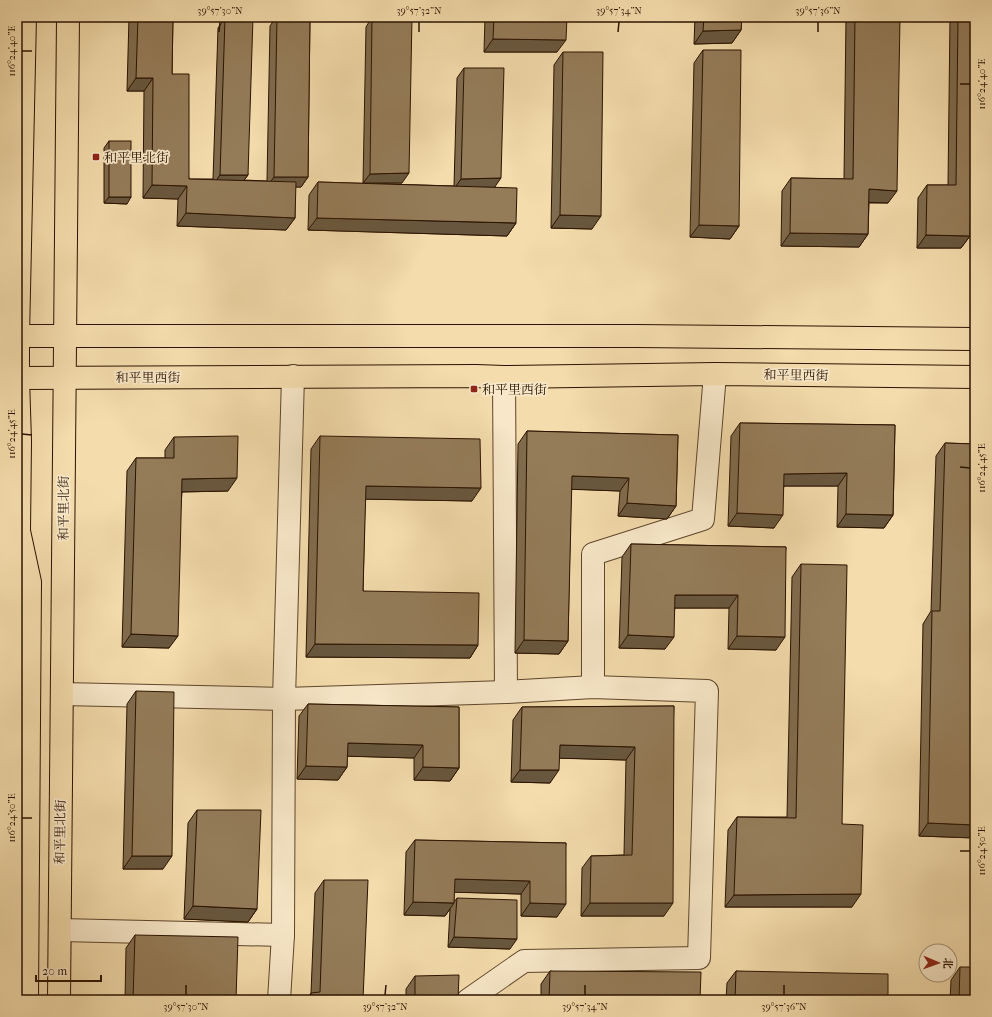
<svg xmlns="http://www.w3.org/2000/svg" width="992" height="1017" viewBox="0 0 992 1017" font-family="'IM FELL French Canon','Noto Serif SC',serif">
<style>
.lines{fill:none;stroke-linecap:round;stroke-linejoin:round}
.minor-casing{stroke:#5d452b;stroke-width:24}
.major-casing{stroke:#2b1300;stroke-width:24}
.minor{stroke:#f8e8c9;stroke-width:22}
.major{stroke:#f4dcac;stroke-width:22}
.wall{fill:#7f6b4d;stroke:#2b1300}
.shaded-wall{fill:#68573e;stroke:#2b1300}
.building{fill:#947c59;stroke:#2b1300}
.ticks{fill:none;stroke:#2b1300;stroke-width:1.5}
.poi-dot{fill:#8f2418;stroke:#f8e8c9;stroke-width:1.5}
.labels{text-anchor:middle;dominant-baseline:central;stroke-width:3.5;stroke-linejoin:round;paint-order:stroke}
.poi-label{font-size:13px;fill:#2b1300;stroke:#f8e8c9;text-anchor:start}
.street-label{font-size:13px;fill:#2b1300;stroke:#f8e8c9}
.neatline{fill:none;stroke:#2b1300;stroke-width:1.5}
.ticks-label{font-size:10px;text-anchor:middle;fill:#2b1300}
</style>
<rect width="100%" height="100%" fill="#f4dcac"/>
<filter id="stains"><feTurbulence type="fractalNoise" baseFrequency=".005" numOctaves="4"/><feColorMatrix values="0 0 0 0 .2 0 0 0 0 .09 0 0 0 0 .02 0 0 0 .5 -.17"/></filter>
<radialGradient id="worn" r=".72"><stop offset=".6" stop-color="#630" stop-opacity="0"/><stop offset="1" stop-color="#630" stop-opacity=".3"/></radialGradient>
<g class="lines">
<defs>
<g id="minor">
<polyline points="504,377 506,692"/>
<polyline points="593,687 593,554 703,519 715,374"/>
<polyline points="62,694 284,699 506,692 593,687 707,691 699,958 524,961 468,1000"/>
<polyline points="60,930 283,935"/>
<polyline points="279,1000 283,935 284,699 293,376"/>
</g>
<g id="major">
<polyline points="25,17 18,336 18,378 20,441 19,531 30,582 27,1000"/>
<polyline points="17,336 636,336 975,339"/>
<polyline points="17,378 476,376 504,377 715,374 975,377"/>
<polyline points="59,1000 68,17"/>
</g>
</defs>
<use href="#minor" class="minor-casing"/>
<use href="#major" class="major-casing"/>
<use href="#minor" class="minor"/>
<use href="#major" class="major"/>
</g>
<g class="wall">
<polygon points="129,17 173,17 172,74 189,179 213,179 218,28 225,18 248,175 244,180 267,181 270,26 276,17 310,17 308,177 301,187 295,187 295,218 286,230 177,226 178,199 143,198 144,91 127,91"/>
<polygon points="372,17 402,183 363,183 366,27"/>
<polygon points="485,17 567,17 557,52 484,52"/>
<polygon points="695,17 742,17 741,30 732,43 694,44"/>
<polygon points="846,17 900,17 888,203 869,203 868,234 859,247 781,246 782,191 791,178 844,179"/>
<polygon points="950,17 975,17 975,203 971,203 970,236 961,248 917,248 918,198 927,185 948,185"/>
<polygon points="703,50 739,226 730,239 690,237 694,63"/>
<polygon points="563,52 592,229 551,228 554,65"/>
<polygon points="464,68 495,187 516,223 507,236 308,230 309,195 318,182 454,186 457,78"/>
<polygon points="109,141 127,204 104,203 104,148"/>
<polygon points="740,423 895,425 893,515 884,528 837,527 838,486 784,486 774,528 728,526 731,436"/>
<polygon points="527,431 678,435 676,506 667,519 618,516 620,491 571,489 568,641 559,654 515,653 518,444"/>
<polygon points="320,436 472,501 365,499 363,591 478,645 470,658 306,657 311,449"/>
<polygon points="174,437 228,491 182,492 169,648 122,647 127,471 136,458 165,458 165,450"/>
<polygon points="945,443 975,444 975,838 919,836 923,624 931,611 936,456"/>
<polygon points="631,544 786,547 776,650 728,649 729,608 675,608 665,649 619,648 622,557"/>
<polygon points="801,564 842,824 852,907 725,907 728,830 737,817 787,817 792,577"/>
<polygon points="136,691 163,869 123,869 127,704"/>
<polygon points="308,704 459,707 459,768 450,781 414,780 414,758 347,756 347,767 338,780 297,779 299,716"/>
<polygon points="674,706 664,916 581,916 582,868 591,856 624,855 626,760 559,758 550,783 511,782 513,720 522,707"/>
<polygon points="197,810 257,909 248,922 184,919 188,823"/>
<polygon points="415,840 566,843 557,917 521,916 521,894 454,892 454,902 457,898 510,949 448,947 450,909 445,916 404,915 406,852"/>
<polygon points="324,880 363,1000 306,1000 311,993 315,893"/>
<polygon points="135,935 236,1000 125,1000 126,948"/>
<polygon points="960,967 975,1000 950,1000 951,980"/>
<polygon points="550,971 700,1000 541,1000 541,984"/>
<polygon points="736,971 888,1000 726,1000 727,983"/>
<polygon points="415,976 458,1000 406,1000 406,989"/>
</g>
<g class="shaded-wall">
<polygon points="741,30 732,43 694,44 703,31"/>
<polygon points="493,39 566,40 557,52 484,52"/>
<polygon points="136,78 153,78 144,91 127,91"/>
<polygon points="409,173 402,183 363,183 370,174"/>
<polygon points="220,175 248,175 241,184 213,185"/>
<polygon points="274,177 308,177 301,187 267,187"/>
<polygon points="501,178 494,188 454,189 461,179"/>
<polygon points="152,185 187,186 178,199 143,198"/>
<polygon points="869,189 897,191 888,203 860,202"/>
<polygon points="971,190 975,190 975,203 962,203"/>
<polygon points="109,197 131,197 127,204 104,203"/>
<polygon points="186,213 295,218 286,230 177,226"/>
<polygon points="560,215 601,216 592,229 551,228"/>
<polygon points="317,218 516,223 507,236 308,230"/>
<polygon points="699,225 739,226 730,239 690,237"/>
<polygon points="790,233 868,234 859,247 781,246"/>
<polygon points="926,235 970,236 961,248 917,248"/>
<polygon points="847,473 838,486 775,486 784,474"/>
<polygon points="572,476 629,478 620,491 563,489"/>
<polygon points="237,478 228,491 173,492 182,479"/>
<polygon points="366,486 481,488 472,501 357,499"/>
<polygon points="627,503 676,506 667,519 618,516"/>
<polygon points="737,513 783,515 774,528 728,526"/>
<polygon points="846,514 893,515 884,528 837,527"/>
<polygon points="675,595 738,595 729,608 666,608"/>
<polygon points="131,634 178,636 169,648 122,647"/>
<polygon points="628,635 674,637 665,649 619,648"/>
<polygon points="737,636 785,637 776,650 728,649"/>
<polygon points="524,640 568,641 559,654 515,653"/>
<polygon points="315,644 478,645 470,658 306,657"/>
<polygon points="348,743 423,745 414,758 339,756"/>
<polygon points="560,745 635,747 626,760 551,758"/>
<polygon points="306,766 347,767 338,780 297,779"/>
<polygon points="423,767 459,768 450,781 414,780"/>
<polygon points="520,770 559,770 550,783 511,782"/>
<polygon points="928,823 975,825 975,838 919,836"/>
<polygon points="132,856 172,856 163,869 123,869"/>
<polygon points="455,879 530,881 521,894 446,892"/>
<polygon points="861,894 852,907 725,907 734,895"/>
<polygon points="413,902 454,903 445,916 404,915"/>
<polygon points="530,903 566,904 557,917 521,916"/>
<polygon points="590,903 673,903 664,916 581,916"/>
<polygon points="193,906 257,909 248,922 184,919"/>
<polygon points="454,937 517,939 510,949 448,947"/>
</g>
<g class="building">
<polygon points="138,17 173,17 172,74 189,74 189,179 296,182 295,218 186,213 187,186 152,185 153,78 136,78"/>
<polygon points="253,17 248,175 220,175 225,18"/>
<polygon points="277,17 310,17 308,177 274,177"/>
<polygon points="372,17 412,17 409,173 370,174"/>
<polygon points="494,17 567,17 566,40 493,39"/>
<polygon points="704,17 742,17 741,30 703,31"/>
<polygon points="855,17 900,17 897,191 869,189 868,234 790,233 791,178 853,179"/>
<polygon points="958,17 975,17 975,190 971,190 970,236 926,235 927,185 956,185"/>
<polygon points="703,50 741,50 739,226 699,225"/>
<polygon points="563,52 603,52 601,216 560,215"/>
<polygon points="464,68 504,68 501,178 461,179"/>
<rect x="109" y="141" width="22" height="56"/>
<polygon points="318,182 517,188 516,223 317,218"/>
<polygon points="740,423 895,425 893,515 846,514 847,473 784,474 783,515 737,513"/>
<polygon points="527,431 678,435 676,506 627,503 629,478 572,476 568,641 524,640"/>
<polygon points="238,436 237,478 182,479 178,636 131,634 136,458 174,458 174,437"/>
<polygon points="320,436 480,439 481,488 366,486 363,591 479,593 478,645 315,644"/>
<polygon points="945,443 975,444 975,825 928,823 932,611 940,611"/>
<polygon points="631,544 786,547 785,637 737,636 738,595 675,595 674,637 628,635"/>
<polygon points="801,564 847,565 842,824 863,825 861,894 734,895 737,817 796,818"/>
<polygon points="136,691 174,692 172,856 132,856"/>
<polygon points="308,704 459,707 459,768 423,767 423,745 348,743 347,767 306,766"/>
<polygon points="674,706 673,903 590,903 591,856 632,855 635,747 560,745 559,770 520,770 522,707"/>
<polygon points="197,810 261,810 257,909 193,906"/>
<polygon points="415,840 566,843 566,904 530,903 530,881 455,879 454,903 413,902"/>
<polygon points="324,880 368,880 363,1000 311,1000 311,993 320,992"/>
<polygon points="457,898 517,900 517,939 454,937"/>
<polygon points="135,935 238,937 236,1000 133,1000"/>
<polygon points="960,967 975,967 975,1000 959,1000"/>
<polygon points="550,971 701,972 700,1000 549,1000"/>
<polygon points="736,971 888,974 888,1000 735,1000"/>
<polygon points="459,975 458,1000 415,1000 415,976"/>
</g>
<path class="ticks" d="M219 32 220 22M419 32V22M618 32 619 22M818 32V22M22 51H32M960 84H970M22 434 32 435M960 467 970 468M22 818H32M960 851H970M186 995V985M385 995 386 985M585 995V985M784 995V985"/>
<g class="poi-dot">
<rect x="92" y="153" width="8" height="8" rx="2"/>
<rect x="470" y="385" width="8" height="8" rx="2"/>
</g>
<g class="labels">
<g class="poi-label">
<text x="104" y="157">和平里北街</text>
<text x="482" y="389">和平里西街</text>
</g>
<g class="street-label">
<text transform="translate(796 375) rotate(1)">和平里西街</text>
<text x="148" y="377">和平里西街</text>
<text transform="translate(63 508) rotate(-90)">和平里北街</text>
<text transform="translate(60 832) rotate(-89)">和平里北街</text>
</g>
</g>
<rect width="992" height="1017" fill="none" stroke="#f4dcac" stroke-width="44"/>
<g transform="translate(938 963) rotate(92)"><circle r="19" fill="#f8e8c9" stroke="#a69379"/>
<path d="M0-3L7 15L0 10L-7 15Z" fill="#8f2418"/>
<text y="-6" font-size="11" font-weight="bold" text-anchor="middle" fill="#2b1300">北</text>
</g>
<path d="M36 975v6h65v-6" fill="none" stroke="#2b1300" stroke-width="2"/>
<text x="42" y="975" font-size="12" fill="#2b1300" stroke="#f8e8c9" stroke-width="3" paint-order="stroke">20 m</text>
<rect x="22" y="22" width="948" height="973" class="neatline"/>
<g class="ticks-label">
<text x="220" y="14">39°57'30"N</text>
<text x="419" y="14">39°57'32"N</text>
<text x="619" y="14">39°57'34"N</text>
<text x="818" y="14">39°57'36"N</text>
<text transform="translate(11 51) rotate(-90)" y="4">116°24'40"E</text>
<text transform="translate(981 84) rotate(-90)" y="4">116°24'40"E</text>
<text transform="translate(11 434) rotate(-90)" y="4">116°24'45"E</text>
<text transform="translate(981 468) rotate(-90)" y="4">116°24'45"E</text>
<text transform="translate(11 818) rotate(-90)" y="4">116°24'50"E</text>
<text transform="translate(981 851) rotate(-90)" y="4">116°24'50"E</text>
<text x="186" y="1010">39°57'30"N</text>
<text x="385" y="1010">39°57'32"N</text>
<text x="585" y="1010">39°57'34"N</text>
<text x="784" y="1010">39°57'36"N</text>
</g>
<rect width="100%" height="100%" filter="url(#stains)"/>
<rect width="100%" height="100%" fill="url(#worn)"/>
</svg>
